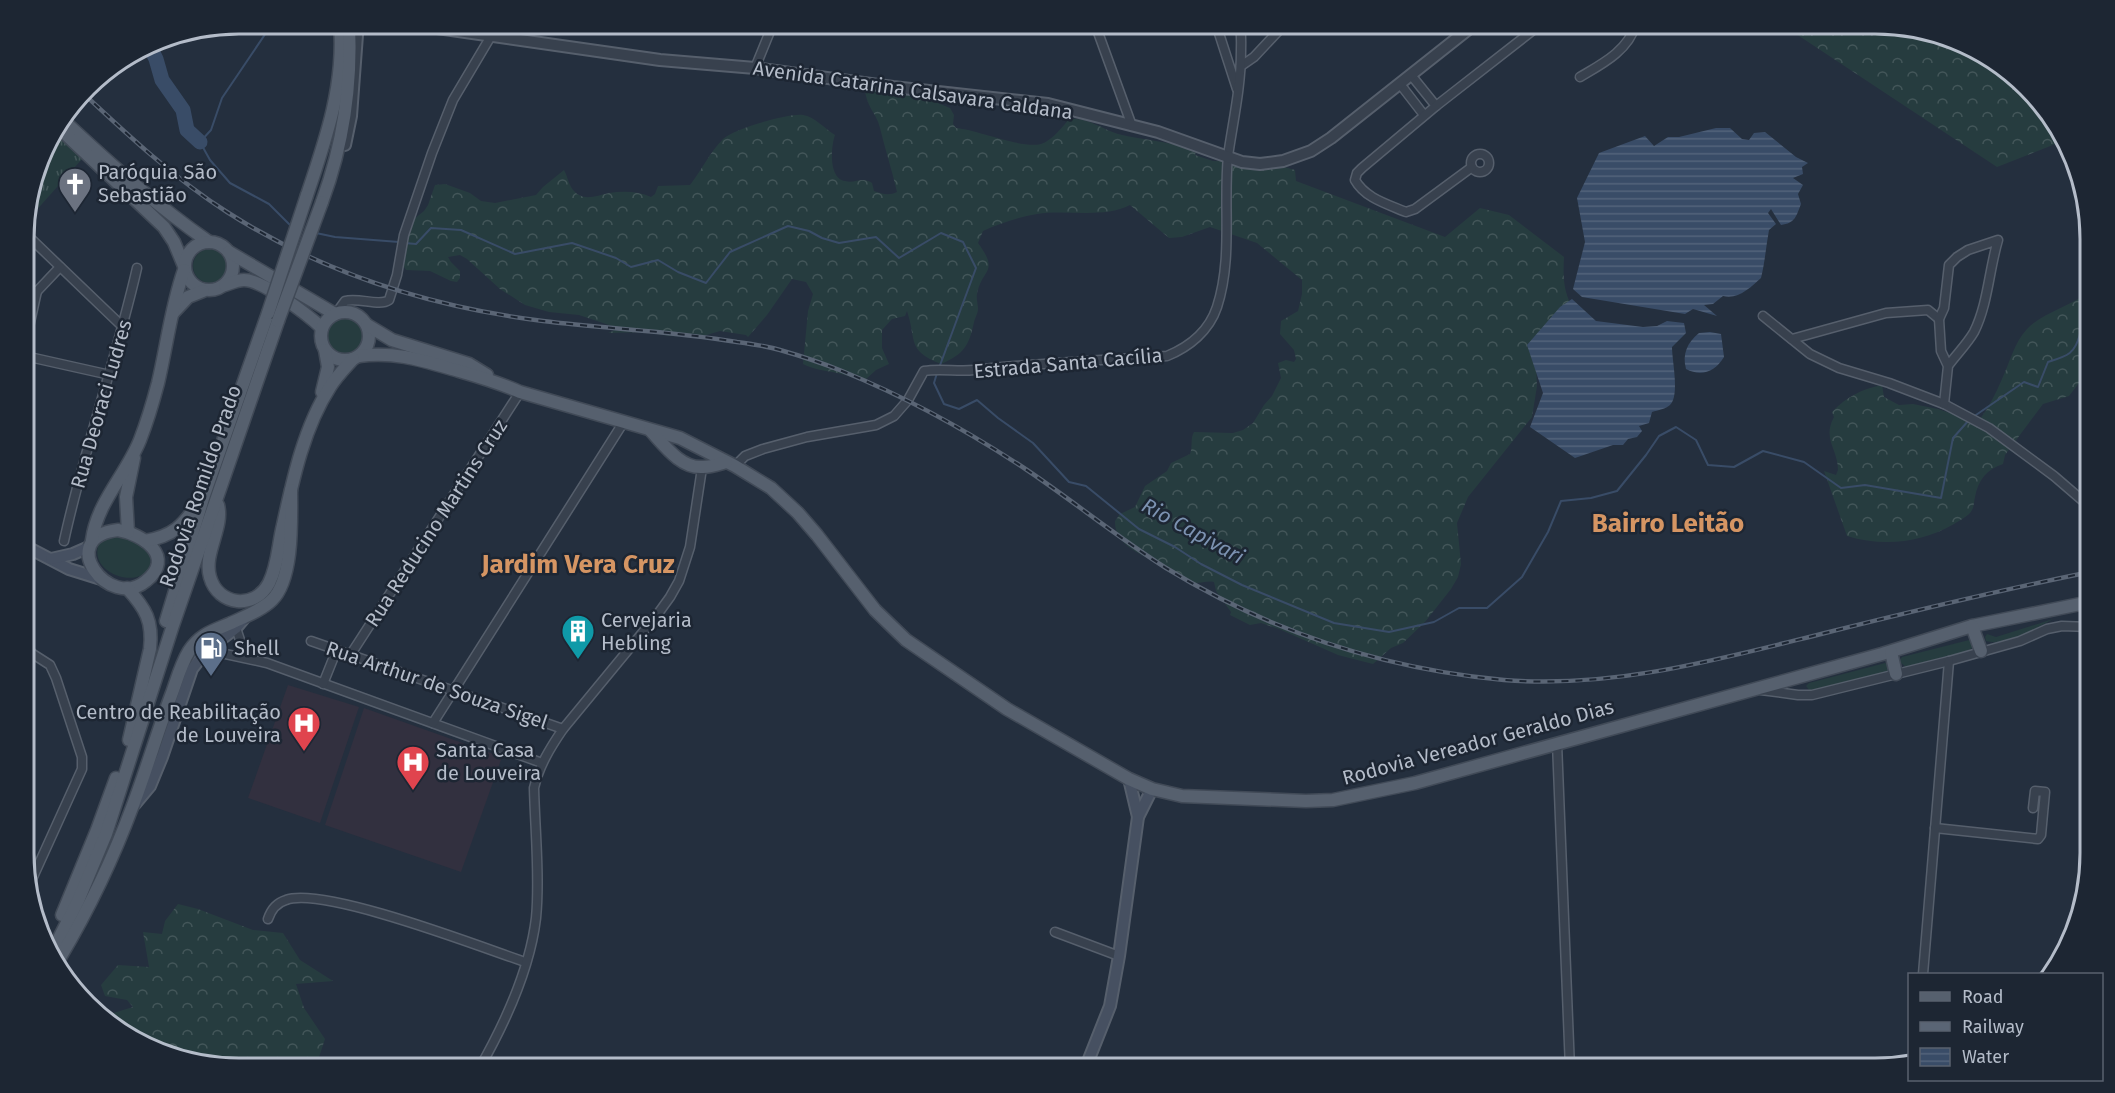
<svg xmlns="http://www.w3.org/2000/svg" width="2115" height="1093" viewBox="0 0 2115 1093" font-family="'Fira Sans',sans-serif">
<style>
.medical{fill:#32303f}
.green{fill:#263c3f}
.forest{fill:url(#forest-crowns)}
.park{fill:url(#park-tufts)}
.water{fill:url(#water-rules)}
.lines{fill:none;stroke-linecap:round;stroke-linejoin:round}
.stream{stroke:#394c67;stroke-width:2}
.river{stroke:#394c67;stroke-width:15}
.minor-casing{stroke:#565f6c;stroke-width:11}
.tertiary-casing{stroke:#565f6c;stroke-width:14}
.secondary-casing{stroke:#565f6c;stroke-width:14}
.primary-casing{stroke:#414a57;stroke-width:15}
.minor{stroke:#38414e;stroke-width:8}
.tertiary{stroke:#38414e;stroke-width:10}
.secondary{stroke:#465061;stroke-width:10}
.primary{stroke:#56606e;stroke-width:12}
.rail-casing{stroke:#5a6575;stroke-width:4.5}
.rail{stroke:#1d2633;stroke-width:2;stroke-dasharray:7;stroke-linecap:butt}
.primary-bridge-casing{stroke:#414a57;stroke-width:15;stroke-linecap:butt}
.primary-bridge{stroke:#56606e;stroke-width:12}
.labels{text-anchor:middle;dominant-baseline:central;stroke-width:5;stroke-linejoin:round;paint-order:stroke}
.street-label{font-size:20px;fill:#b4bcc9;stroke:#1d2633}
.poi-label{font-size:20px;fill:#b4bcc9;stroke:#1d2633;text-anchor:start}
.water-label{font-size:21px;font-style:italic;fill:#7c92b1;stroke:#1d2633}
.district-label{font-size:26px;font-weight:bold;fill:#d59563;stroke:#1d2633}
.rim{fill:none;stroke:#b4bcc9;stroke-width:3}
</style>
<defs>
<pattern id="forest-crowns" width="20" height="18" patternUnits="userSpaceOnUse" patternTransform="scale(1.5)"><rect width="20" height="18" fill="#263c3f"/><path d="M2 6a3 3 0 1 1 6 0M12 15a3 3 0 1 1 6 0" fill="none" stroke="#435659"/></pattern>
<pattern id="park-tufts" width="24" height="20" patternUnits="userSpaceOnUse" patternTransform="scale(1.5)"><rect width="24" height="20" fill="#263c3f"/><path d="M3 7l-1-3M5 7V3M7 7l1-3M15 17l-1-3M17 17v-4M19 17l1-3" fill="none" stroke="#435659"/></pattern>
<pattern id="water-rules" width="6" height="5" patternUnits="userSpaceOnUse" patternTransform="scale(1.5)"><rect width="6" height="5" fill="#394c67"/><path d="M0 2.5h6" fill="none" stroke="#53647b"/></pattern>
</defs>
<rect width="100%" height="100%" fill="#242f3e"/>
<g class="medical">
<polygon points="288,685 359,707 320,823 248,798"/>
<polygon points="364,708 502,757 461,872 325,825"/>
</g>
<g class="green">
<circle cx="210" cy="266" r="17"/>
<circle cx="345" cy="335" r="18"/>
<path d="M114 534 138 540 150 552C159 595 85 579 99 543Z"/>
<path d="M2053 619C2037 628 2004 647 1986 641L1985 637 1987 634 1996 637Z"/>
<polygon points="1969,640 1974,642 1974,647 1967,651 1906,667 1901,663 1900,660 1902,657"/>
<polygon points="1885,663 1890,665 1887,672 1810,691 1806,686 1809,683"/>
</g>
<g class="forest">
<polygon points="1781,24 1876,24 1971,46 2055,119 2063,141 1997,167"/>
<path d="M884 82H894L902 85 918 95 950 108 954 115 953 124 956 128C978 130 1022 149 1041 144 1051 141 1062 128 1069 119 1087 117 1102 129 1118 134 1144 141 1171 140 1196 152L1195 155 1213 161 1266 162 1295 170 1296 181 1445 237 1480 208 1509 215 1564 257C1563 277 1563 294 1575 311L1536 366 1537 386 1532 417 1468 497 1457 523 1461 564 1458 577 1451 589 1425 622 1403 643 1391 648 1373 664 1338 655 1279 629 1261 623 1250 625 1230 615 1231 612 1216 591 1214 582C1206 580 1198 585 1190 582 1183 579 1177 573 1170 569 1151 558 1114 549 1115 521L1120 514 1135 507 1145 486 1167 471 1171 463 1190 454C1193 447 1190 438 1194 432L1233 433 1243 430 1253 423 1264 405 1272 396 1281 378 1278 363 1286 360 1294 362 1296 359 1294 350 1280 334 1281 321 1298 311 1302 294V280L1257 243 1210 227 1182 237 1169 238 1130 205C1103 219 1066 209 1037 214 1019 217 1000 223 983 231L978 243C1000 273 982 268 977 294 976 299 978 304 978 309 978 313 975 318 974 322 969 346 964 354 941 364 906 350 917 341 907 311L905 316 892 319 882 330V348L889 364 876 370 865 380C855 379 846 375 837 373 824 370 815 370 803 364L808 311 813 294 806 282 792 279 767 315 748 337 746 335 720 331 700 337 669 336 646 332 608 333 613 331 615 327 579 315 549 312 525 305 500 289 467 259 460 255 448 257 451 262 460 271V278L457 282 451 281 430 271 406 270 404 267V240L414 219 424 211 428 205 435 185 445 184 470 193 481 201 495 203 536 195 543 187 564 170C567 175 568 182 571 187 581 203 595 196 609 193 623 191 638 191 651 197L655 194 658 186 690 185C701 171 710 152 723 139 734 129 788 113 803 115 814 116 825 129 835 135 831 146 828 178 845 181 855 184 862 176 872 183L874 191C882 194 889 196 897 192 892 170 885 149 880 128 877 114 867 108 865 90Z"/>
<path d="M2089 291 2090 349 2079 383 2069 396 2043 404 2005 455 2003 464C1987 469 1978 480 1975 497 1974 501 1974 507 1972 510 1969 516 1960 520 1954 524 1921 543 1883 547 1847 536L1824 471 1836 475 1838 470C1838 449 1822 439 1834 417L1832 412C1846 397 1862 389 1882 385L1884 397 1899 405 1913 404 1938 409 1973 421 1980 419C1989 407 1996 393 2002 379 2010 362 2014 343 2027 329 2043 312 2071 307 2089 291Z"/>
<polygon points="178,904 198,909 253,930 283,933 300,960 333,981 296,984 304,1008 325,1039 315,1069 239,1069 144,1047 107,1015 133,1007 127,1000 105,996 101,985 118,965 149,967 143,932 162,934 165,921"/>
</g>
<polygon class="park" points="56,131 82,159 25,223 46,144"/>
<g class="water">
<path d="M1716 128H1730L1742 139 1749 140 1754 133 1765 132 1796 157 1808 163 1802 167 1803 174 1793 178 1803 185 1798 194 1801 204C1796 217 1795 223 1781 225L1771 209 1768 213 1776 224 1769 230C1766 246 1765 262 1761 278 1751 287 1738 300 1723 296L1713 304 1704 305 1717 316 1693 309 1685 314 1582 297 1573 289 1585 242 1577 198 1599 153 1645 136 1654 146 1668 137H1679Z"/>
<path d="M1572 299 1596 321 1643 327 1657 326 1667 321 1684 323 1686 333 1672 347C1672 361 1680 396 1670 405 1666 409 1658 410 1652 412L1649 423 1639 426 1642 431 1637 437 1628 439 1623 445H1613L1575 458 1530 427 1543 393 1527 345 1560 307Z"/>
<path d="M1710 332 1721 334 1724 357C1715 372 1701 377 1686 369 1682 354 1687 343 1699 333Z"/>
</g>
<g class="lines">
<g class="stream">
<polyline points="272,24 222,98 211,130 200,142 210,160 230,183 269,204 291,226"/>
<polyline points="316,233 335,237 399,242"/>
<polyline points="405,243 416,244 431,228 461,230 515,254 572,243 616,258 631,267 658,260 678,272 706,283 730,252 788,226 809,231 822,238 839,243 876,237 899,258 941,233 963,242 976,268 939,368"/>
<polyline points="937,373 934,383 944,404 959,409 977,400 998,418 1033,443 1069,482 1086,486 1139,529 1175,547 1201,564 1242,585 1334,623 1389,632 1434,622 1459,608 1487,608 1522,577 1548,532 1561,501 1591,498 1617,491 1646,455 1659,436 1676,427 1696,440 1708,465 1734,467 1763,451 1804,462 1841,488 1865,485 1941,498 1953,438 1969,420"/>
<path d="M1973 417 2024 382 2038 387 2048 362C2067 356 2075 354 2080 334L2090 327"/>
</g>
<polyline class="river" points="149,45 156,59 162,80 183,110 187,130 200,142"/>
<defs>
<g id="minor">
<polyline points="1095,24 1132,126"/>
<polyline points="1216,24 1237,89"/>
<polyline points="1241,66 1254,57 1285,24"/>
<polyline points="755,68 773,24"/>
<polyline points="1411,75 1436,106"/>
<path d="M1580 77C1602 64 1628 51 1636 24"/>
<polyline points="1400,84 1424,115"/>
<circle cx="1480" cy="163" r="9"/>
<path d="M1472 167 1415 209 1406 212C1387 204 1365 198 1355 180L1357 173 1362 168 1436 106 1541 24"/>
<polyline points="25,233 123,327"/>
<polyline points="25,304 60,267"/>
<path d="M337 312 345 301C359 297 379 307 389 300L397 275 404 235 432 153 453 100 491 36 494 24"/>
<polyline points="1763,316 1810,354 1839,368 1889,383 1944,404 1989,428 2054,476 2090,507"/>
<polyline points="1792,339 1886,313 1928,310 1939,319"/>
<polyline points="25,345 37,291"/>
<polyline points="25,356 110,375"/>
<path d="M1944 404 1948 366 1941 351 1939 319 1944 308 1949 265 1957 257 1968 250 1998 240C1989 270 1988 304 1974 332 1967 344 1956 355 1948 366"/>
<path d="M735 466 745 456 763 449 807 437 876 425 894 416 908 400 924 371C940 368 958 372 974 370 1038 363 1102 360 1167 356 1189 347 1209 331 1217 307 1233 258 1223 205 1228 156 1233 121 1241 87 1241 51 1241 42 1242 33 1239 24"/>
<path d="M64 541C84 449 116 360 137 268"/>
<polyline points="236,628 243,649 251,659"/>
<polyline points="311,641 563,729"/>
<polyline points="25,649 50,665 56,678 82,757 82,769 28,888"/>
<polyline points="207,650 267,663 542,763"/>
<polyline points="351,654 520,392"/>
<polyline points="25,665 31,652"/>
<polyline points="323,684 337,649"/>
<polyline points="1761,690 1798,695 1812,695 1949,661 2020,641 2047,629 2062,626 2090,627"/>
<polyline points="433,723 623,423"/>
<polyline points="1557,743 1570,1069"/>
<polyline points="1935,828 2038,839 2041,835 2045,792 2035,791 2033,808"/>
<path d="M268 919C271 910 276 903 286 900 323 886 481 947 525 962"/>
<polyline points="1055,932 1119,956"/>
<polyline points="1923,974 1949,661"/>
<polyline points="1432,1067 1436,1069"/>
<path d="M479 1069C504 1025 530 969 536 918 540 878 535 829 534 788 539 766 550 748 563 729L657 615 670 597 679 581 690 547 702 468"/>
</g>
<g id="tertiary">
<polyline points="409,24 660,60 755,68 893,87 1048,104 1158,132 1242,162 1260,164 1283,161 1311,151 1331,138 1475,24"/>
<polyline points="345,145 351,116 357,35 358,30 366,24"/>
</g>
<g id="secondary">
<polyline points="25,546 69,569 101,579"/>
<polyline points="51,559 73,554 89,547"/>
<polyline points="1129,779 1138,817"/>
<polyline points="135,804 150,786 162,757 192,669 207,650 236,628 246,616"/>
<polyline points="1085,1069 1110,1006 1119,956 1138,817 1152,789"/>
</g>
<g id="primary">
<path d="M64 121C110 164 157 206 209 242"/>
<polyline points="59,128 164,227 174,242 184,266"/>
<path d="M307 195C326 139 345 84 340 24"/>
<path d="M322 202C343 145 352 85 349 24"/>
<circle cx="209" cy="266" r="24"/>
<polyline points="229,252 335,314"/>
<path d="M225 285C231 283 238 280 244 280 263 280 308 315 322 328"/>
<circle cx="345" cy="336" r="24"/>
<polyline points="173,313 188,297 203,291"/>
<polyline points="367,325 392,340 469,364 487,375"/>
<path d="M359 356C396 351 424 361 459 371 480 377 500 383 520 392L680 438 735 466 771 488 798 513 817 535 875 610 906 640 1007 709 1129 779 1152 789 1182 796 1306 801 1333 800 1415 783 1882 654 1972 626 2090 602"/>
<polyline points="322,392 328,367 325,350"/>
<path d="M650 430C664 445 681 469 703 467 711 467 719 464 726 462"/>
<path d="M218 505C224 528 203 553 210 577 218 606 255 610 269 583 278 565 278 545 283 525 293 479 304 427 330 387 336 377 345 368 353 359"/>
<path d="M118 530C143 534 176 557 146 581 109 612 54 537 118 530Z"/>
<polyline points="128,532 126,497 134,458"/>
<path d="M92 540C97 502 126 475 140 440 147 422 153 402 158 383 167 345 171 307 184 270"/>
<path d="M145 541C173 536 183 526 198 503"/>
<path d="M127 588C146 609 153 621 150 649L129 740"/>
<polyline points="166,621 204,495 268,313"/>
<polyline points="1972,626 1981,651"/>
<polyline points="1891,652 1896,674"/>
<polyline points="62,915 97,830 116,778"/>
<polyline points="52,952 78,901 106,834 173,625 278,321"/>
<path d="M56 961 61 956C89 909 114 856 133 805 147 768 158 730 172 693 177 679 181 664 189 651 199 635 212 631 229 624 243 617 261 611 272 600 294 578 291 519 291 490"/>
</g>
</defs>
<use href="#minor" class="minor-casing"/>
<use href="#tertiary" class="tertiary-casing"/>
<use href="#secondary" class="secondary-casing"/>
<use href="#primary" class="primary-casing"/>
<use href="#minor" class="minor"/>
<use href="#tertiary" class="tertiary"/>
<use href="#secondary" class="secondary"/>
<use href="#primary" class="primary"/>
<defs>
<path id="rail" d="M84 94C129 136 175 179 227 212 322 273 431 307 543 321 608 329 673 331 737 342 752 344 766 346 780 350 801 356 822 363 842 371 906 397 966 430 1024 468 1072 500 1117 537 1166 568 1269 631 1384 669 1504 680 1613 689 1720 659 1825 633 1913 611 2001 590 2090 572"/>
</defs>
<use href="#rail" class="rail-casing"/>
<use href="#rail" class="rail"/>
<defs>
<g id="primary-bridge">
<polyline points="268,313 307,195"/>
<polyline points="278,321 322,202"/>
</g>
</defs>
<use href="#primary-bridge" class="primary-bridge-casing"/>
<use href="#primary-bridge" class="primary-bridge"/>
</g>
<defs>
<symbol id="church-pin" viewBox="-11 -11 22 30"><path d="M0 17L-7.5 6A9.5 9.5 0 1 1 7.5 6Z" fill="#6b7280" stroke="#1d2633"/><path d="M-1.2-6h2.4v3.5h3.3v2.4h-3.3V6h-2.4V-.1h-3.3v-2.4h3.3Z" fill="#fff"/></symbol>
<symbol id="building-pin" viewBox="-11 -11 22 30"><path d="M0 17L-7.5 6A9.5 9.5 0 1 1 7.5 6Z" fill="#0f9aa8" stroke="#1d2633"/><path d="M-4-6H4V6H1V3H-1V6H-4ZM-2.5-4.3h1.7v1.8h-1.7ZM.8-4.3h1.7v1.8H.8ZM-2.5-1h1.7V.8h-1.7ZM.8-1h1.7V.8H.8Z" fill="#fff"/></symbol>
<symbol id="fuel-pin" viewBox="-11 -11 22 30"><path d="M0 17L-7.5 6A9.5 9.5 0 1 1 7.5 6Z" fill="#5c6f8a" stroke="#1d2633"/><path d="M-5.5-6h7V0h2V4h1.3V-2.5L3-4.5l.8-.8L6-3V5H2.5V1h-1V6h-7ZM-4.2-4.7v3.2H.2V-4.7Z" fill="#fff"/></symbol>
<symbol id="hospital-pin" viewBox="-11 -11 22 30"><path d="M0 17L-7.5 6A9.5 9.5 0 1 1 7.5 6Z" fill="#e0444e" stroke="#1d2633"/><path d="M-5-5h3v3.5h4V-5h3V5h-3V1.5h-4V5h-3Z" fill="#fff"/></symbol>
</defs>
<g fill-rule="evenodd">
<use href="#church-pin" x="56" y="165" width="38" height="52"/>
<use href="#building-pin" x="559" y="612" width="38" height="52"/>
<use href="#fuel-pin" x="192" y="629" width="38" height="52"/>
<use href="#hospital-pin" x="285" y="704" width="38" height="52"/>
<use href="#hospital-pin" x="394" y="743" width="38" height="52"/>
</g>
<g class="labels">
<g class="street-label">
<text transform="translate(913 90) rotate(8)">Avenida Catarina Calsavara Caldana</text>
<text transform="translate(1068 363) rotate(-5)">Estrada Santa Cacília</text>
<text transform="translate(101 404) rotate(-74)">Rua Deoraci Ludres</text>
<text transform="translate(200 486) rotate(-71)">Rodovia Romildo Prado</text>
<text transform="translate(436 523) rotate(-57)">Rua Reducino Martins Cruz</text>
<text transform="translate(437 685) rotate(19)">Rua Arthur de Souza Sigel</text>
<text transform="translate(1478 742) rotate(-15)">Rodovia Vereador Geraldo Dias</text>
</g>
<g class="poi-label">
<text x="98" y="172">Paróquia São<tspan x="98" dy="23">Sebastião</tspan></text>
<text x="601" y="620">Cervejaria<tspan x="601" dy="23">Hebling</tspan></text>
<text x="234" y="648">Shell</text>
<text x="281" y="712" text-anchor="end">Centro de Reabilitação<tspan x="281" dy="23">de Louveira</tspan></text>
<text x="436" y="750">Santa Casa<tspan x="436" dy="23">de Louveira</tspan></text>
</g>
<g class="water-label">
<text transform="translate(1193 531) rotate(29)">Rio Capivari</text>
</g>
<g class="district-label">
<text x="1668" y="523">Bairro Leitão</text>
<text x="578" y="564">Jardim Vera Cruz</text>
</g>
</g>
<path d="M0 0H2115V1093H0ZM239 34H1875A205 205 0 0 1 2080 239V853A205 205 0 0 1 1875 1058H239A205 205 0 0 1 34 853V239A205 205 0 0 1 239 34Z" fill="#1d2633" fill-rule="evenodd"/>
<path class="rim" d="M239 34H1875A205 205 0 0 1 2080 239V853A205 205 0 0 1 1875 1058H239A205 205 0 0 1 34 853V239A205 205 0 0 1 239 34Z"/>
<rect x="1908" y="973" width="195" height="108" fill="#1d2633" stroke="#59626f" stroke-width="1.5"/>
<rect x="1920" y="992" width="30" height="9" fill="#56606e" stroke="#59626f" stroke-width="1.5"/>
<text x="1962" y="1003" font-size="18" fill="#b4bcc9">Road</text>
<rect x="1920" y="1022" width="30" height="9" fill="#5a6575" stroke="#59626f" stroke-width="1.5"/>
<text x="1962" y="1033" font-size="18" fill="#b4bcc9">Railway</text>
<rect x="1920" y="1048" width="30" height="18" fill="url(#water-rules)" stroke="#59626f" stroke-width="1.5"/>
<text x="1962" y="1063" font-size="18" fill="#b4bcc9">Water</text>
</svg>
